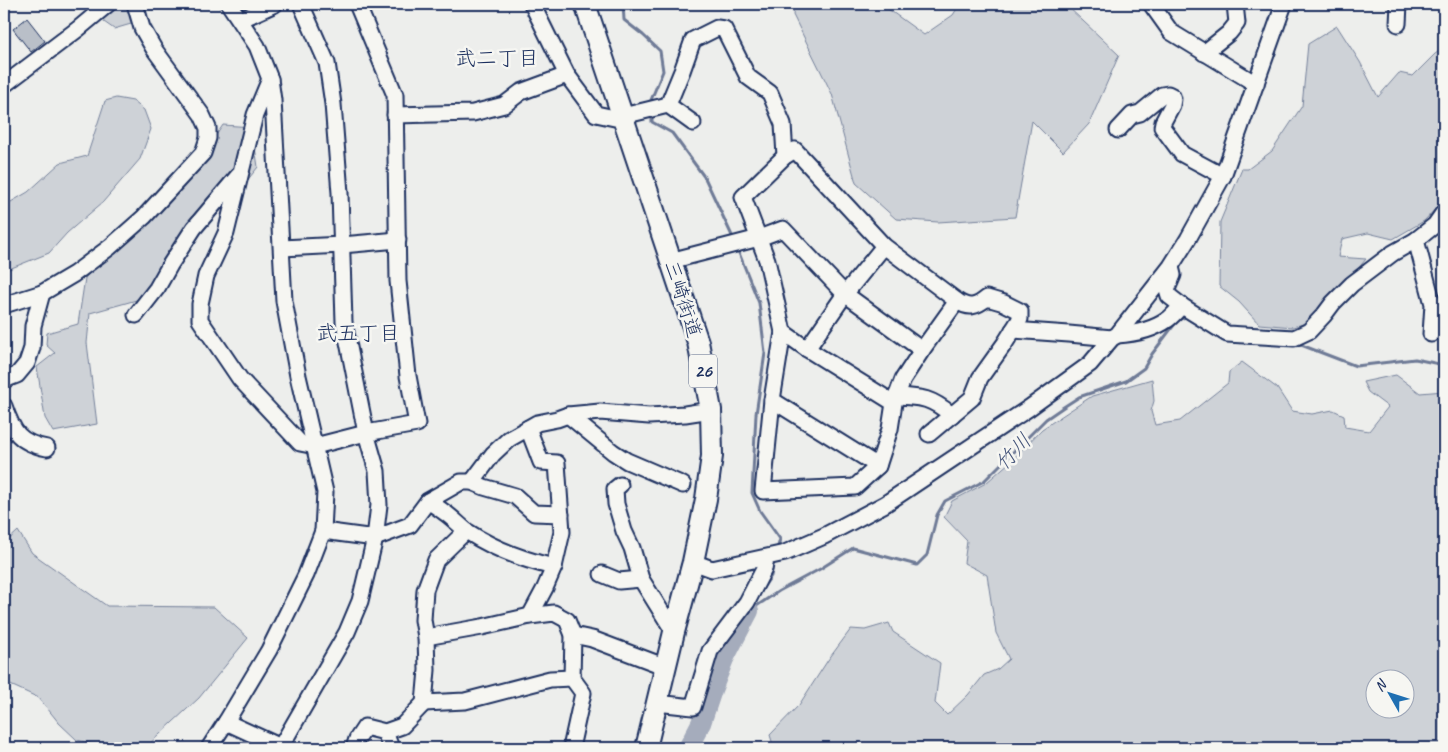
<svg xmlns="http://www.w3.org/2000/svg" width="1448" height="752" viewBox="0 0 1448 752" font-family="Caveat,'Klee One',sans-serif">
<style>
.green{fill:#ced2d7;stroke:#74809a;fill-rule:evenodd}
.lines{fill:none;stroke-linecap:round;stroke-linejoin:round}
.stream{stroke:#6e7a96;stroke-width:3}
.river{stroke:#a5acbc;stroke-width:20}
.building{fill:#b9bfc8;stroke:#1b2f5e}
.minor-casing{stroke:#1b2f5e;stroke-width:19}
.major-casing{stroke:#1b2f5e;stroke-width:24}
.minor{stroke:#f6f6f2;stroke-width:15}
.major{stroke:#f6f6f2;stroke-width:20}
.labels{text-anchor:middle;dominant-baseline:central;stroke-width:5;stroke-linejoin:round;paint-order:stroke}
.shield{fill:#f6f6f2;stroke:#5d6b8a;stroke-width:1}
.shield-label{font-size:19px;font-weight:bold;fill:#1b2f5e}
.street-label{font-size:20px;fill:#1b2f5e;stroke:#f6f6f2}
.neighbourhood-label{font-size:21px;fill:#1b2f5e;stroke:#f6f6f2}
.water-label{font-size:21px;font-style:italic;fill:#44547a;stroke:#f6f6f2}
</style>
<rect width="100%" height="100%" fill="#edeeec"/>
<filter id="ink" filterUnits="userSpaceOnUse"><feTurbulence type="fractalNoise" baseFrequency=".02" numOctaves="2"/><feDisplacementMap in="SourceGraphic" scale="10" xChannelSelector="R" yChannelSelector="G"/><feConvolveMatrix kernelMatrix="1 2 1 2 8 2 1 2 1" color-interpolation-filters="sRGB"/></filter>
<g filter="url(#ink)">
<g class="green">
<polygon points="84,4 150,4 131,24 114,29 94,15"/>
<polygon points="794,4 881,4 924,35 953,15 960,4 1065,4 1119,55 1089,124 1063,152 1032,121 1015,217 938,222 896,219 856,183 832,94 793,15"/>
<polygon points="1337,26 1360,62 1378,97 1399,73 1413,76 1435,54 1444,48 1444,203 1440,204 1424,221 1393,239 1368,233 1342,239 1338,257 1366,259 1316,320 1293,327 1259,324 1239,302 1219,286 1220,222 1242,169 1248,169 1272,151 1302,106 1308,44"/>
<polygon points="116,98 133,101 144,110 151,129 140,159 103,202 67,233 49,253 4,271 4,206 28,192 60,163 87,156 105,101"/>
<polygon points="223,125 252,127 258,167 229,203 198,212 140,299 90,313 87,343 97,424 53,432 45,418 37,367 55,353 46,345 47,333 78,324 85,278 153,210 178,192"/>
<path d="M1242 362 1277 388 1292 411 1312 414 1333 410 1344 415 1345 427 1369 431 1388 407 1368 392 1363 382 1396 375 1420 393 1444 391V748H774L770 735 799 705 828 660 851 629 865 630 889 623 893 632 940 663 935 703 947 715 968 695 984 675 998 669 1009 659 996 633 987 575 964 563 967 541 944 517 952 501 986 483 1011 461 1042 429 1092 396 1152 379 1154 401 1151 411 1155 425 1180 421 1228 383 1229 372ZM1376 680H1406V710H1376Z"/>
<polygon points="18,531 32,553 107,606 214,607 248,638 199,698 146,747 143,748 110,748 77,740 59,723 39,698 4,682 4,544"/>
</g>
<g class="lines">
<g class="stream">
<polyline points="623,4 624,20 643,35 660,51 663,71 651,100 651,104"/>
<polyline points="652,112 652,122 672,133 705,178 734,240"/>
<polyline points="737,248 759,303 765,353 756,414 752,493 760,511 780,539 777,550"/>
<polyline points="1241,342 1248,343 1262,343"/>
<polyline points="1296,343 1356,366 1415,359 1444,365"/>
<polyline points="759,594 771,576 774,561"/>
<polyline points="749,611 779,591 820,569 853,548 917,565 927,555 937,515 945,501 984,481 1046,419 1062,408 1079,397 1126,381 1144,368 1152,354 1177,321 1185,317 1207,330"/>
</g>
<polyline class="river" points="688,748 701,723 712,690 724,659 749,611"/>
</g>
<polygon class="building" points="27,18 45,41 31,52 13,29"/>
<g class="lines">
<defs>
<g id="minor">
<polyline points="532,4 567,75 596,114 624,120"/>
<polyline points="1151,4 1171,32 1256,84"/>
<polyline points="240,20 275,4"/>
<polyline points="1398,24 1399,4"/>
<polyline points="1204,53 1229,33 1237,23 1235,4"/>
<polyline points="270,79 255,115 226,233 206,276 200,304 200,320 240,379 300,443 315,446 366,433 417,424 408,376 398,281 395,95 357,4"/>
<polyline points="4,85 78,29 108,4"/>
<polyline points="668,105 693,123"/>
<polyline points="395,115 473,113 504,105 521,92 567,75"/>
<polyline points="623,116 668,105 682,71 693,40 717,28 724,29 748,77 770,93 783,124 785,156"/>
<polyline points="1118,130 1132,115 1140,113 1162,95 1168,94 1172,96 1173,99 1172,105 1163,122 1162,127 1182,154 1223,176"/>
<polyline points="1416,240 1433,304 1431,334"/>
<polyline points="282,248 342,245 398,240"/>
<polyline points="670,261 759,238 783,229 845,294 922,350 957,301"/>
<polyline points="1171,267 1173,275 1167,289 1169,296 1182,306 1227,334 1294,338 1309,331 1324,315 1333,303 1352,284 1393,253 1416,240 1435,225 1444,212"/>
<polyline points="4,305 42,293 74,274 110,247 144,217 203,153 208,138 208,128 202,115 154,49 142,28 135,4"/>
<polyline points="136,315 157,288 170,265 194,228 238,176"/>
<polyline points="1013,330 1069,334 1112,338"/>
<polyline points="783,332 807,349 894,403"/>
<path d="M1117 335C1133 334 1153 330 1167 320 1173 316 1177 310 1182 306"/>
<polyline points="807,349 845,294 884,246"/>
<path d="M922 350 903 379 894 403 890 429 878 466 855 487 763 491 772 400 783 332 767 260 743 197 785 156 795 150 884 246 957 301C969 309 976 307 987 298L1004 303 1020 311V319L1005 343 980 378 972 398 929 434"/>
<polyline points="4,380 17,375 27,363 32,348 33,326 42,293"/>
<path d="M896 396C923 397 931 398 952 415"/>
<polyline points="772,400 878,466"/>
<path d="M4 406C13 432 19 443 47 448"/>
<polyline points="568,415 613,452 627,461 683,485"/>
<polyline points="528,428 541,462 557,463 562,532 554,567 545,588 530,616"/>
<polyline points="472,482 493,454 509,439 537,423 557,419 568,415 600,412 649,416 685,414 711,410"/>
<polyline points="620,485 615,489 616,504 624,531 632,548 641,579 674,632"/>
<path d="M428 501C434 505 439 508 444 512 453 518 460 526 468 532 494 549 524 560 554 567"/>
<polyline points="323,531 375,538 410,525 428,501 461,482 472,482 484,487 515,496 534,513 561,514"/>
<polyline points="693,562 712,569 785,553 824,536 885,504 1029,408 1090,364 1112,338 1117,335 1171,266 1188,239 1223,176 1284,4"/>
<polyline points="602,574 619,581 641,579"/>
<polyline points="573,635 592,639 666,667"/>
<polyline points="426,637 482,627 530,616 554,613 567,620 573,635 572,678"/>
<polyline points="424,703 465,701 550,679 572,678 583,693 571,748"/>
<polyline points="657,703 693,707 710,651 747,602 764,569 766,558"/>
<polyline points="226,722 283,748"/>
<polyline points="385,732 391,748"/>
<polyline points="209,748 226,722 269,650 306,575 323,531 325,492 298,376 284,301 273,100 270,79 257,46 229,4"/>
<polyline points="280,748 347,632 360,601 375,538 379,505 377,471 366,433 344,322 340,193 333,104 327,63 301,4"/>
<polyline points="354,748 357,739 365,727 385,732 402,726 424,703 427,670 426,637 423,620 425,590 436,560 466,531"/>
</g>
<polyline id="major" points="585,4 698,342 711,410 712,456 706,499 693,562 674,632 646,748"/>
</defs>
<use href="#minor" class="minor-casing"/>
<use href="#major" class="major-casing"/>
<use href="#minor" class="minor"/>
<use href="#major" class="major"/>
</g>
</g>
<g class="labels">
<rect class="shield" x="689" y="354.5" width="28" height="33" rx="4"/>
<g class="shield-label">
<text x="703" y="371">26</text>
</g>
<g class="street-label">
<text transform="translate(683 299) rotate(72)">三崎街道</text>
</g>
<g class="neighbourhood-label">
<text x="497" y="58">武二丁目</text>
<text x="358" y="333">武五丁目</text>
</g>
<g class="water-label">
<text transform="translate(1013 452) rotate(-46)">竹川</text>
</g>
</g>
<rect width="1448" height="752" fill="none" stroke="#f6f6f2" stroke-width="20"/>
<rect x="10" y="10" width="1428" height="732" fill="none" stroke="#1b2f5e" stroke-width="2" filter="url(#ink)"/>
<g transform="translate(1390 694) rotate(309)"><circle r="24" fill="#f6f6f2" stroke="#9ea6b7"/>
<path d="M0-4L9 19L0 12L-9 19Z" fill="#1f6fb2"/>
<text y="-8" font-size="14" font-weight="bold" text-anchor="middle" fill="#1b2f5e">N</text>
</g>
</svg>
